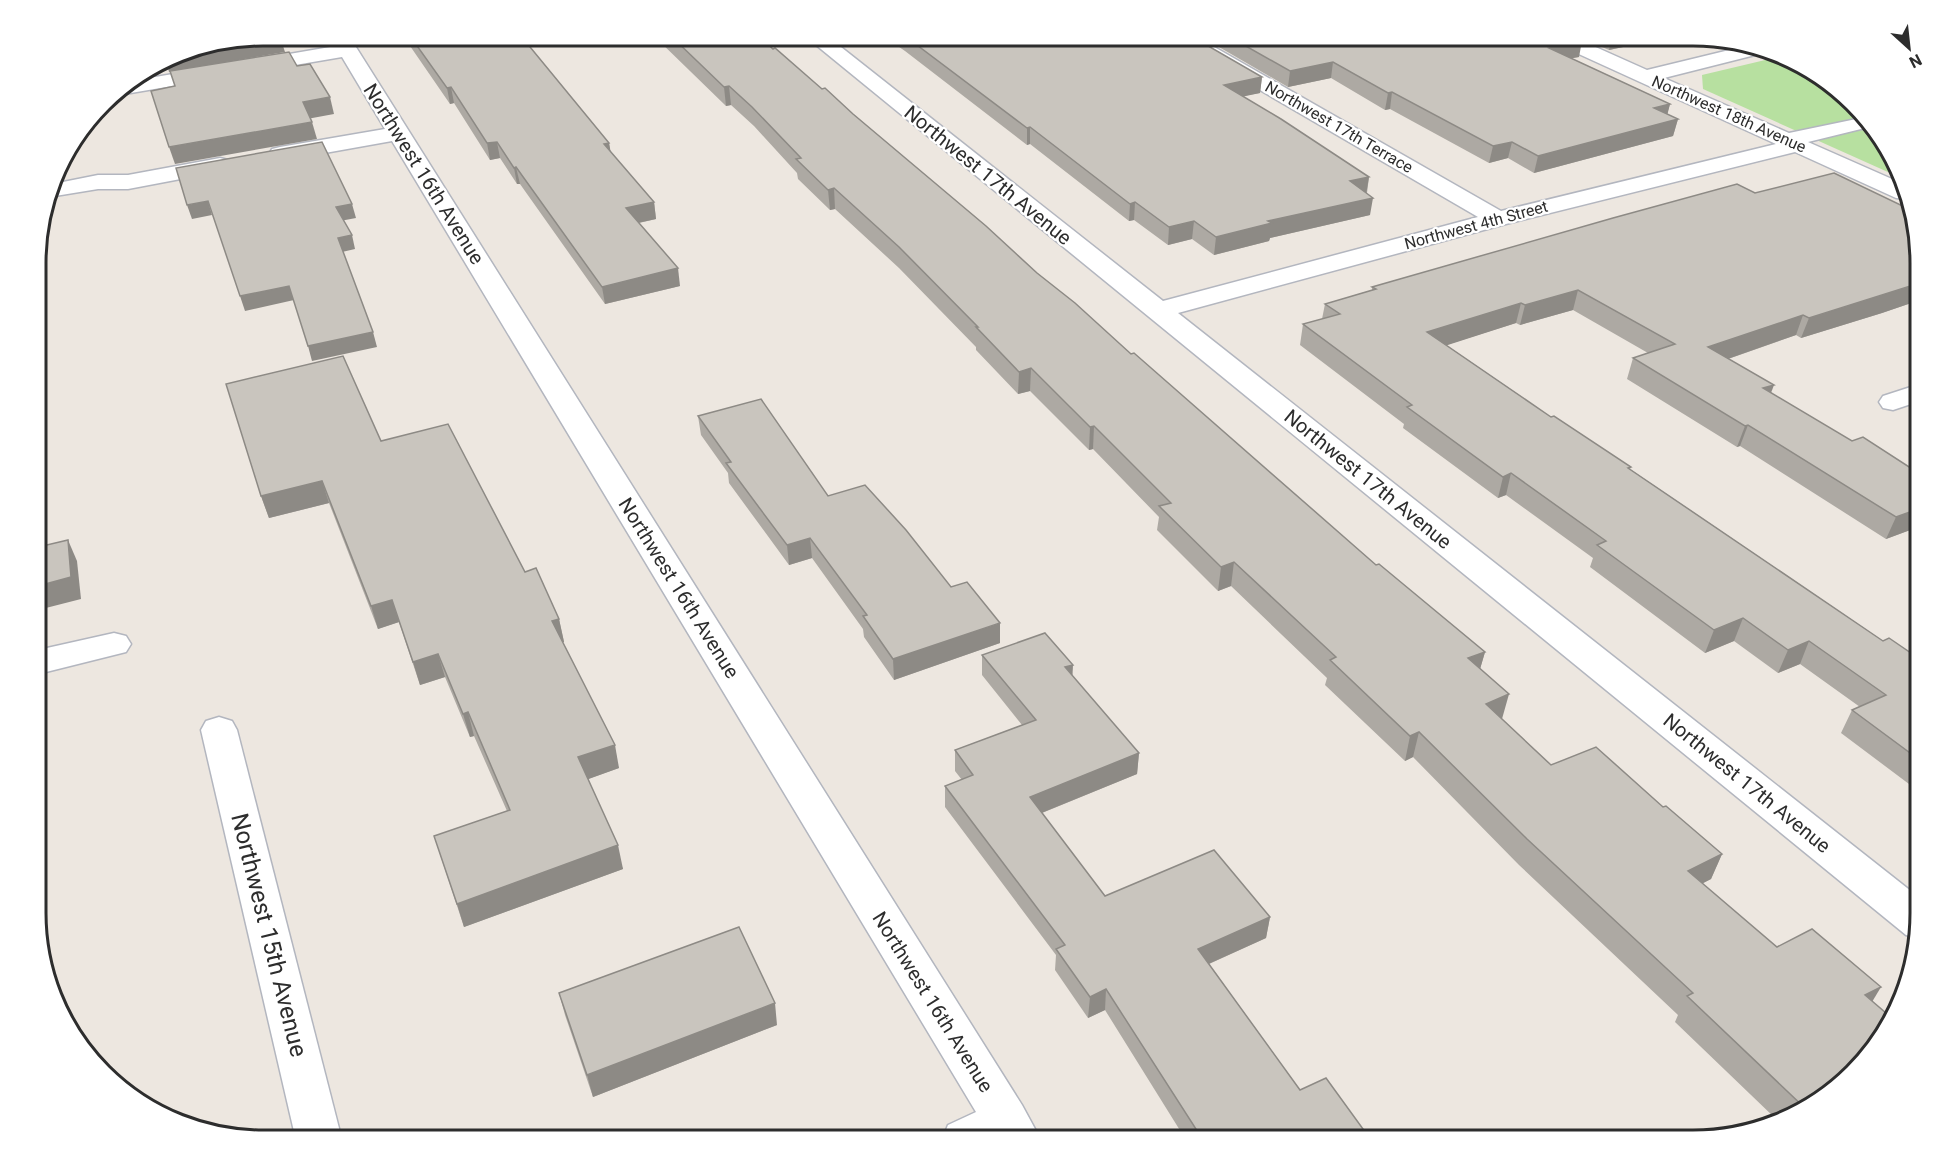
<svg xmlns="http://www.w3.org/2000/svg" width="1957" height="1176" viewBox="0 0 1957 1176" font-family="Roboto,sans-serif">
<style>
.green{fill:#b7e0a0}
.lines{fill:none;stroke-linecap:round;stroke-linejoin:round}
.minor-casing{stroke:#b3b6bf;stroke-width:3}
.path{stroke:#c8c8c8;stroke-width:2;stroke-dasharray:3 1.5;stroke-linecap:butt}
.minor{fill:#fff;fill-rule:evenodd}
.wall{fill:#ada9a3}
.shaded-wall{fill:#8d8a85}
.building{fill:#c9c5be;stroke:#8d8a85;stroke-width:1.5}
.labels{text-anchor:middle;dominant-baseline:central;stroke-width:4.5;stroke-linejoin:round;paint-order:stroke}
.far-street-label{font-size:16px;fill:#2d2d2d;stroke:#fff}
.street-label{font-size:20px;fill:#2d2d2d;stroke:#fff}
.near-street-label{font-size:24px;fill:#2d2d2d;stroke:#fff}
.rim{fill:none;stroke:#2d2d2d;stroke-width:3}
</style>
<rect width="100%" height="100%" fill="#ede7e0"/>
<polygon class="green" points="1782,56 1808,67 1854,102 1890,149 1899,177 1703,89 1702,75"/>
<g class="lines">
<defs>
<g id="minor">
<polygon points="329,36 349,36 1022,1105 1041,1140 942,1140 948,1125 976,1112 392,141 280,161 272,159 269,154 272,149 280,147 385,129 342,57 119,95 112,93 132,81 336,46"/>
<polygon points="805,36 827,36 1163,301 1478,217 1174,40 1171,36 1195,36 1501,211 1776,144 1548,40 1545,36 1571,36 1647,70 1754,44 1771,51 1664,78 1789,133 1866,117 1875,129 1861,129 1808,142 1901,183 1906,199 1896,198 1795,152 1506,224 1178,313 1921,899 1921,927 1917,938 1906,935"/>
<polygon points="220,158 228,160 231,165 228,170 128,189 98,189 49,197 53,184 98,175 128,175"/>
<polygon points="1920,384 1920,401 1893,410 1883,408 1879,402 1883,396"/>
<polygon points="114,633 126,636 131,644 126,652 38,674 38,650"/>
<polygon points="219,717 232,721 237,730 342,1140 296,1140 201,730 206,721"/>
</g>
</defs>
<use href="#minor" class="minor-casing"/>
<polyline class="path" points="1811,69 1810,76 1834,87"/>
<use href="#minor" class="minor"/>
</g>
<g class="wall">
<polygon points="407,36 521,36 609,143 610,151 654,202 656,219 639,223 680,286 605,304 520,184 517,184 500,158 490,160 454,103 450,104 408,43"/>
<polygon points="654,36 759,36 773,49 853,114 1376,565 1485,652 1480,669 1502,719 1551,765 1663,807 1722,854 1711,879 1703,883 1808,1109 1776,1119 1675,1022 1678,1015 1519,865 1413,757 1405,761 1325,685 1327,678 1231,586 1218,591 1157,530 1159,517 1093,449 1089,450 1030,391 1018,394 976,350 976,347 899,268 835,209 830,210 798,179 797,173 754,126 731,105 726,106"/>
<polygon points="883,36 1191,36 1262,77 1260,93 1243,96 1369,177 1367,193 1370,215 1270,238 1269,241 1214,255 1192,239 1168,245 1134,220 1129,221 1030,144 1027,145 905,51"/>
<polygon points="1200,36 1572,36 1579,57 1571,58 1670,104 1667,114 1678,119 1673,136 1534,173 1508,158 1489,163 1390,109 1385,110 1331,78 1288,87"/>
<polygon points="1577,36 1675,36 1609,50"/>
<polygon points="1755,193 1920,248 1920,300 1882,313 1801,338 1796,335 1728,359 1771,393 1852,441 1920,474 1921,526 1886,539 1740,446 1737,447 1627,379 1633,358 1648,353 1573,310 1520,325 1516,323 1446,345 1551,417 1631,467 1630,469 1883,641 1921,660 1921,793 1841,733 1852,710 1860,707 1800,664 1778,673 1734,641 1705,653 1590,567 1593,558 1506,495 1498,498 1403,428 1404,424 1300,345 1303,324 1322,319 1325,304 1372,290 1372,287"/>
<polygon points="698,416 828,496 951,587 1000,643 894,680 864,637 863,629 812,558 789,565 729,483 728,473 701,435"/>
<polygon points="381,441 525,572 559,619 564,642 562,642 619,768 588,779 623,869 464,927 434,836 507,811 474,736 470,737 445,677 420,685 399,622 378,629 329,503 269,518 261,496"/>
<polygon points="982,655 1072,676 1139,753 1137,774 1042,813 1105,896 1270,917 1266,938 1209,964 1300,1090 1371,1140 1186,1140 1105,1010 1088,1018 1055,970 1056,955 945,807 945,786 962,780 955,771 955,750 1022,725 982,675"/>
<polygon points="559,993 777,1025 593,1097 565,1015"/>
</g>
<g class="shaded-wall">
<polygon points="1612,36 1675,36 1609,50"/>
<polygon points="281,40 285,52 169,72 166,60 167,59"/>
<polygon points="1582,41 1579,57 1545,63 1549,48"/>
<polygon points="1333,62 1331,78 1288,87 1290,71"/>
<polygon points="1262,77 1260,93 1222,101 1224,85"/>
<polygon points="729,86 731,105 726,106 724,87"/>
<polygon points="451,87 454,103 450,104 447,88"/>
<polygon points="1392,92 1390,109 1385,110 1388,93"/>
<polygon points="330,97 334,114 307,119 303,102"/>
<polygon points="1670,104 1666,120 1654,108"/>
<polygon points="1678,119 1673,136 1534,173 1538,156"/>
<polygon points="312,122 317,139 175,164 169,147"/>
<polygon points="1030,127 1030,144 1027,145 1027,128"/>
<polygon points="497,142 500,158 490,160 487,143"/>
<polygon points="1512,142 1508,158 1489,163 1493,146"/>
<polygon points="609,143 612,159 604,144"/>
<polygon points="516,167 520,184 517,184 514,168"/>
<polygon points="1369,177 1366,195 1350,181"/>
<polygon points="834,188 835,209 830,210 828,190"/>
<polygon points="1373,198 1370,215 1270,238 1269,241 1214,255 1216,237 1268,221"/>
<polygon points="208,201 212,215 192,219 187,205"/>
<polygon points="654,202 656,219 628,225 626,208"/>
<polygon points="1135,202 1134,220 1129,221 1130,204"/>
<polygon points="352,204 356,218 340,221 336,207"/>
<polygon points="1194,221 1192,239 1168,245 1169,227"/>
<polygon points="352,235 355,249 342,252 338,238"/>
<polygon points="678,268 680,286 605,304 602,287"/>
<polygon points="1920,283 1920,300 1882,313 1801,338 1809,318"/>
<polygon points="289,286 294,300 245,311 240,296"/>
<polygon points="1578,290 1573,310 1520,325 1525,305"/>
<polygon points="1521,303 1516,323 1423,353 1427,332"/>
<polygon points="1803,315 1796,335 1702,368 1708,347"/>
<polygon points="373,332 377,347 312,361 308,346"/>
<polygon points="1031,368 1030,391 1018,394 1019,372"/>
<polygon points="1774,385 1766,406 1763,388"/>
<polygon points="1748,425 1740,446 1737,447 1745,426"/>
<polygon points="1094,426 1093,449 1089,450 1090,427"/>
<polygon points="1511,473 1506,495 1498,498 1503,477"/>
<polygon points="322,481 329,503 269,518 261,496"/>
<polygon points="1921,508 1921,526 1886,539 1896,517"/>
<polygon points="810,538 812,558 789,565 787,545"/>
<polygon points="68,540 77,561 81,599 38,610 38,586"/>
<polygon points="1234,562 1231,586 1218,591 1221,567"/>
<polygon points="392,600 399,622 378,629 371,606"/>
<polygon points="1743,618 1734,641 1705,653 1714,630"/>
<polygon points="559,619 564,642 557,644 552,621"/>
<polygon points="1000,623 1000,643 894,680 893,659"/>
<polygon points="1809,641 1800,664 1778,673 1788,650"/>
<polygon points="1485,652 1478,676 1468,658"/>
<polygon points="438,654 445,677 420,685 413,662"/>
<polygon points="1073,665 1072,685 1065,667"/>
<polygon points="1509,694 1502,719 1486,704"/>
<polygon points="468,712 474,736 470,737 463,714"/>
<polygon points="1419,732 1413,757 1405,761 1410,736"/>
<polygon points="615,745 619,768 583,781 578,757"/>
<polygon points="1139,753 1137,774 1029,818 1030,797"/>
<polygon points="618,845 623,869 464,927 457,904"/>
<polygon points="1722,854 1711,879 1678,896 1688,871"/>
<polygon points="1270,917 1266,938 1195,970 1198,949"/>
<polygon points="1881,987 1866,1012 1865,995"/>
<polygon points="1106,989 1105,1010 1088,1018 1090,997"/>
<polygon points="775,1003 777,1025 593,1097 587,1075"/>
</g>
<g class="building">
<polygon points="263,36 279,36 281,40 167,59 177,53"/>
<polygon points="410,36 521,36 609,143 604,144 654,202 626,208 678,268 602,287 516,167 514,168 497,142 487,143 451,87 447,88"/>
<polygon points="671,36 759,36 773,49 775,48 822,89 825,88 853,114 986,226 1037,273 1075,303 1131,354 1134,353 1376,565 1379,564 1485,652 1468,658 1509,694 1486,704 1551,765 1596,747 1663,807 1666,806 1722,854 1688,871 1777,947 1812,929 1881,987 1865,995 1893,1019 1890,1027 1854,1074 1807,1110 1687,996 1693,993 1527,839 1419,732 1410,736 1330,660 1336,657 1234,562 1221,567 1159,506 1171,503 1094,426 1090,427 1031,368 1019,372 976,327 978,327 899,247 834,188 828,190 796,159 801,158 752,107 729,86 724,87"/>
<polygon points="905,36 1191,36 1262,77 1224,85 1281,119 1369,177 1350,181 1373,198 1268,221 1272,223 1216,237 1194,221 1169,227 1135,202 1130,204 1030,127 1027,128"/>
<polygon points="1228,36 1571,36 1582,41 1549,48 1670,104 1654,108 1678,119 1538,156 1512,142 1493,146 1392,92 1388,93 1333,62 1290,71"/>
<polygon points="289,52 297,66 310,64 330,97 303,102 312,122 169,147 151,91 175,86 170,71"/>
<polygon points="322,142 352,204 336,207 352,235 338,238 373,332 308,346 289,286 240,296 208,201 187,205 176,168"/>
<polygon points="1834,173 1909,209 1920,248 1920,283 1809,318 1803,315 1708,347 1774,385 1763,388 1852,441 1863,437 1920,474 1921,508 1896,517 1748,425 1745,426 1633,358 1675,344 1578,290 1525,305 1521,303 1427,332 1551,417 1554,416 1631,467 1628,468 1883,641 1889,638 1921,660 1921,761 1852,710 1886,695 1809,641 1788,650 1743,618 1714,630 1597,545 1606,541 1511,473 1503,477 1407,407 1412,405 1303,324 1340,314 1325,304 1376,289 1372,287 1613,218 1737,184 1755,193"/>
<polygon points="343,356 381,441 448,424 525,572 536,568 559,619 552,621 615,745 578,757 618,845 457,904 434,836 510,810 468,712 463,714 438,654 413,662 392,600 371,606 322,481 261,496 226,384"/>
<polygon points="761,399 828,496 865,485 906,530 951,587 967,582 1000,623 893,659 863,616 867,615 810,538 787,545 726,463 731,462 698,416"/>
<polygon points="68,540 71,577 38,586 38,547"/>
<polygon points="1045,633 1073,665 1065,667 1139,753 1030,797 1105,896 1214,850 1270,917 1198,949 1300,1090 1326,1078 1371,1140 1203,1140 1106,989 1090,997 1056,949 1065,945 945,786 973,775 955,750 1036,720 982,655"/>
<polygon points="739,927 775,1003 587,1075 559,993"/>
</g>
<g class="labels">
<g class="far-street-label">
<text transform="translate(1729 114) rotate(24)">Northwest 18th Avenue</text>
<text transform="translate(1339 127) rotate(30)">Northwest 17th Terrace</text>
<text transform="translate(1476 225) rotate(-15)">Northwest 4th Street</text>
</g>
<g class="street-label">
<text transform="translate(424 174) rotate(58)">Northwest 16th Avenue</text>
<text transform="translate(988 175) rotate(39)">Northwest 17th Avenue</text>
<text transform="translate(1368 479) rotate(39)">Northwest 17th Avenue</text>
<text transform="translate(679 588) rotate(58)">Northwest 16th Avenue</text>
<text transform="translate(1747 783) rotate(39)">Northwest 17th Avenue</text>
<text transform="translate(933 1002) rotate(58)">Northwest 16th Avenue</text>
</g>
<g class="near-street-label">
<text transform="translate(269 935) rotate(76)">Northwest 15th Avenue</text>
</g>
</g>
<path d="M0 0H1957V1176H0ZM263 46H1693A217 217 0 0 1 1910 263V913A217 217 0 0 1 1693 1130H263A217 217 0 0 1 46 913V263A217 217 0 0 1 263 46Z" fill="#fff" fill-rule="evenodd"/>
<path class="rim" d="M263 46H1693A217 217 0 0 1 1910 263V913A217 217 0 0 1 1693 1130H263A217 217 0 0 1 46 913V263A217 217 0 0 1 263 46Z"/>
<g transform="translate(1909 48) rotate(153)" stroke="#ffffff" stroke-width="4.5" paint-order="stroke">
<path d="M0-4.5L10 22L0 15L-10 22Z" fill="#2d2d2d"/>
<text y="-9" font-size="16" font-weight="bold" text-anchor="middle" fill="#2d2d2d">N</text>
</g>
</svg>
